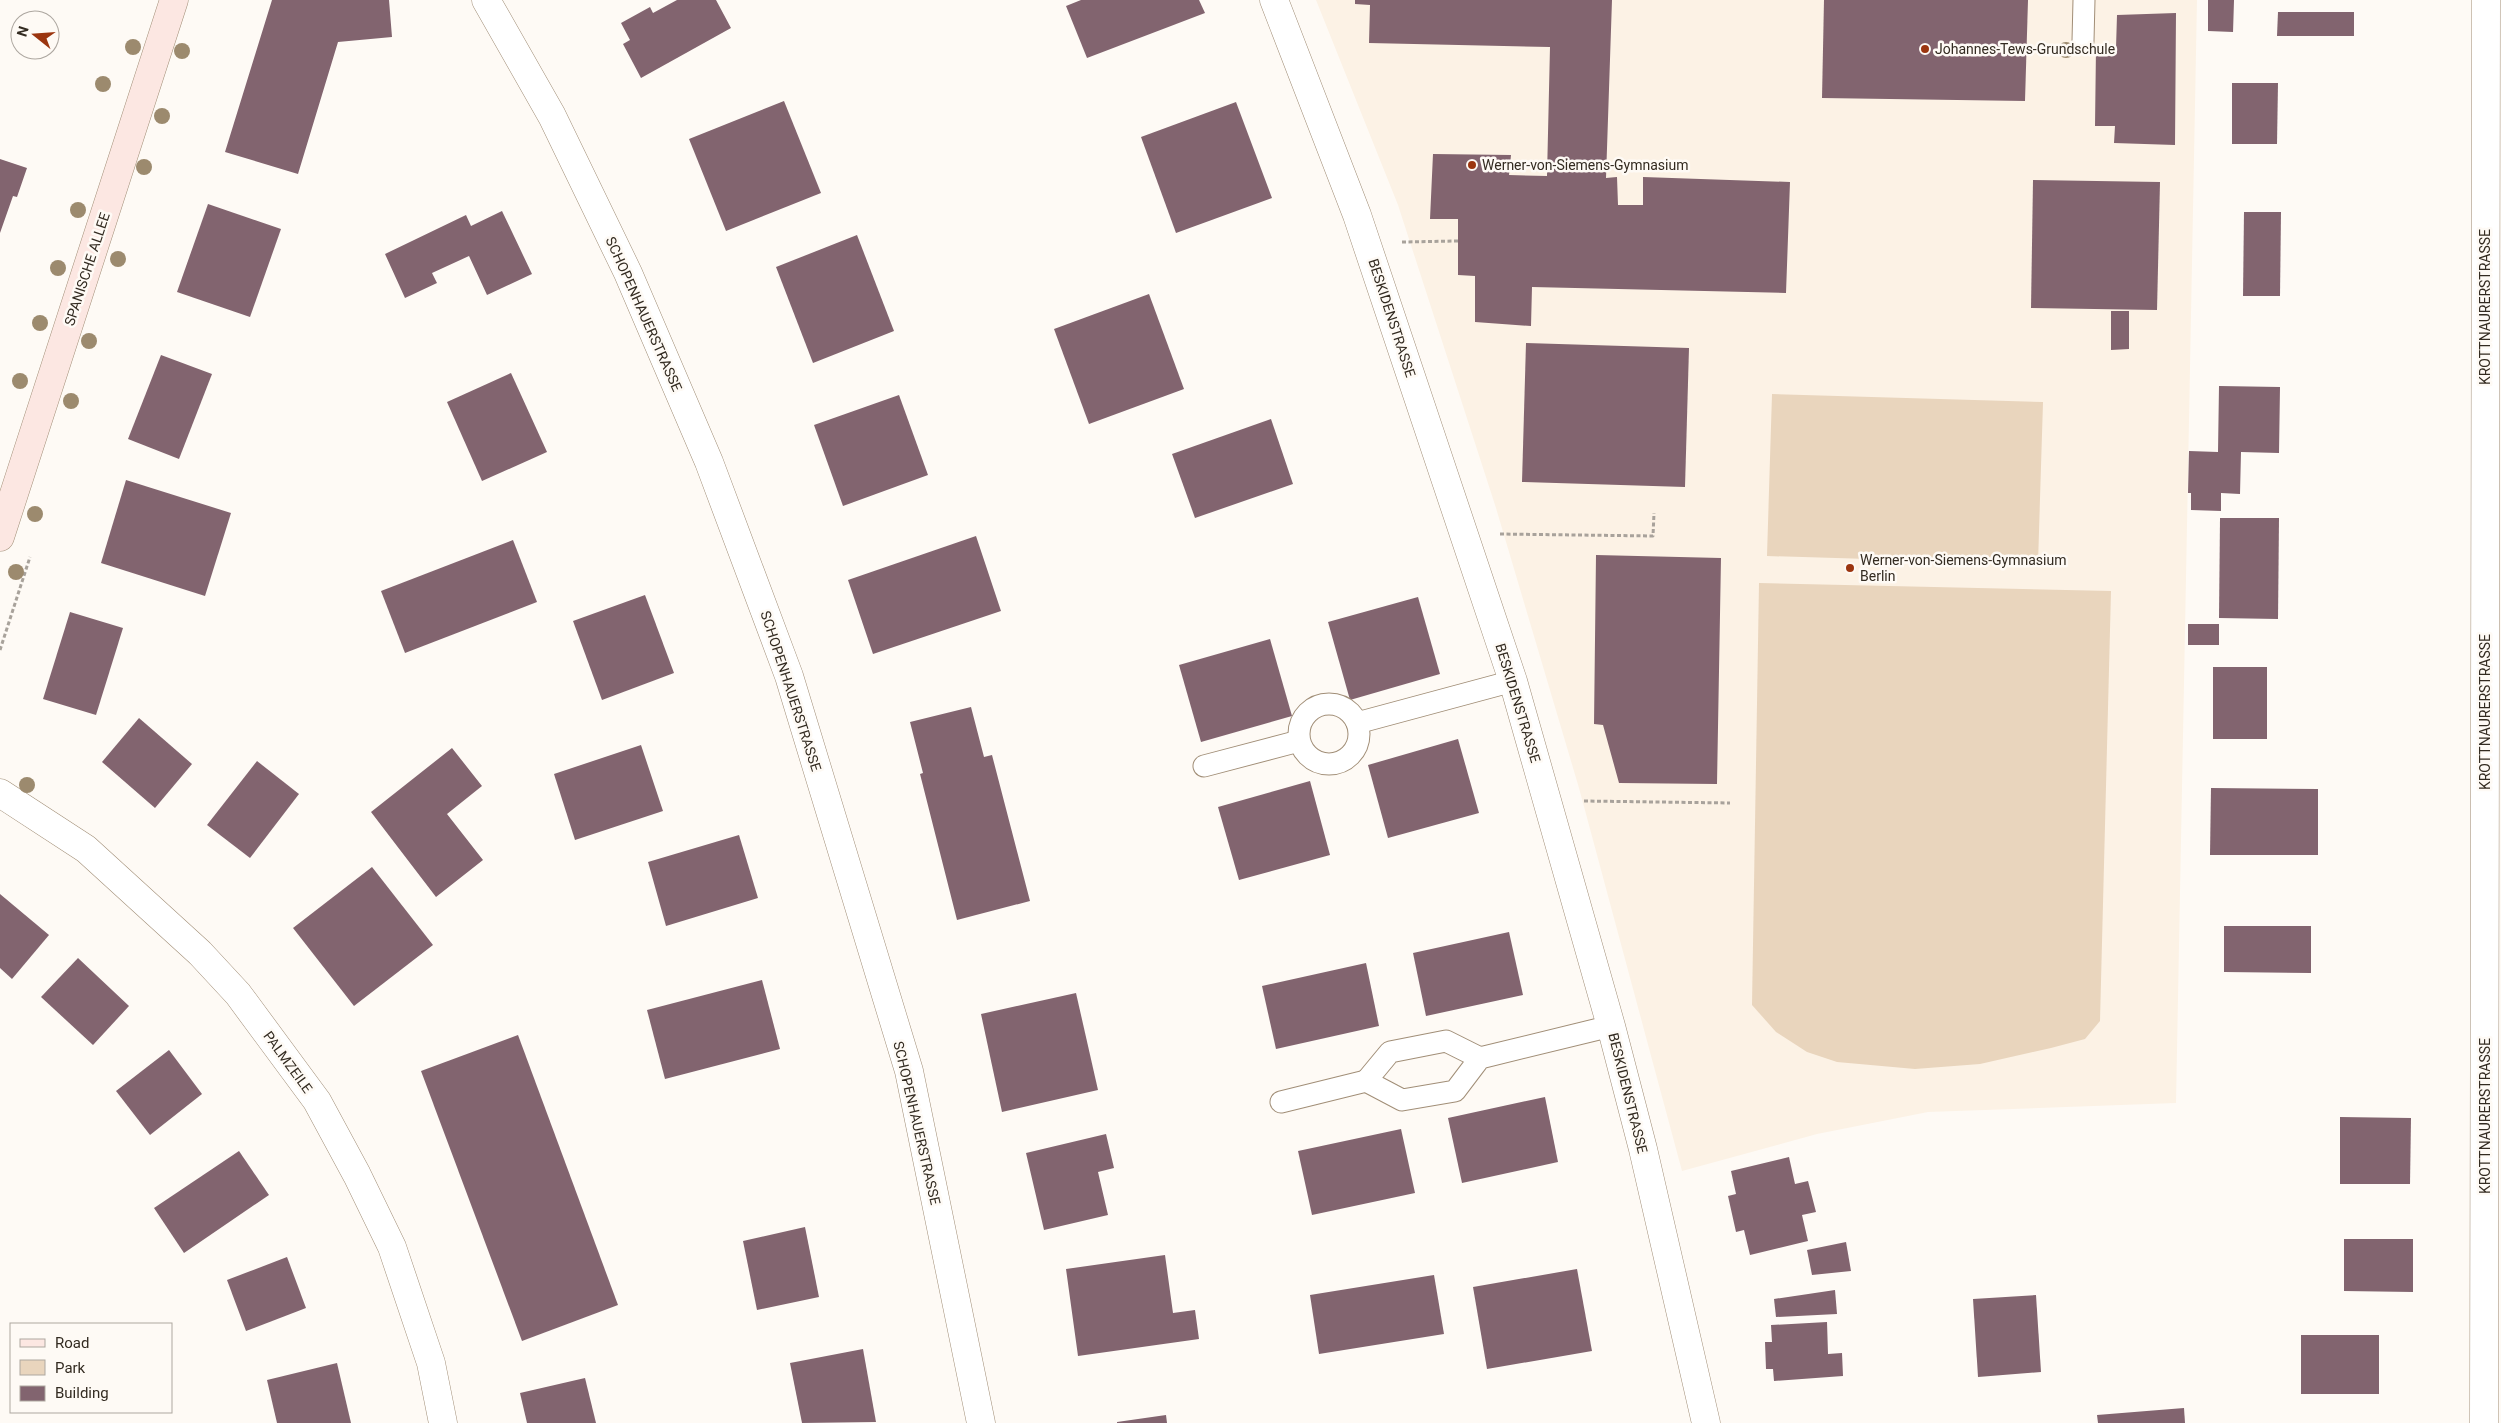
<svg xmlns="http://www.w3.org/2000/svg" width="2501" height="1423" viewBox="0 0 2501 1423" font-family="Roboto,sans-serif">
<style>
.built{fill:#fcf2e5}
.green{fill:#e9d5bd}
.building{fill:#82646f}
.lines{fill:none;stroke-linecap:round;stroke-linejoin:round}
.lane-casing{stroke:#a18e77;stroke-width:23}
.street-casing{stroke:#a18e77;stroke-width:29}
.secondary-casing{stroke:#a18e77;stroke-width:29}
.path{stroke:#a8a29b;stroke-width:3;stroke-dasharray:4 2.5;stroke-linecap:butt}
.lane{stroke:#fff;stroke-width:21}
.street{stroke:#fff;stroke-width:28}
.secondary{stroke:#fce7e2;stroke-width:28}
.tree{fill:#9c8a6e}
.poi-dot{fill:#9b350f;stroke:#fefaf5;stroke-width:2}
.labels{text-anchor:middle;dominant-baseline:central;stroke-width:5;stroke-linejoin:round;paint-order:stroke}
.poi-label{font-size:14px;fill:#332b21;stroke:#fefaf5;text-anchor:start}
.street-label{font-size:14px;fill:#332b21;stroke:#fefaf5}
</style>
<rect width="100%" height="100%" fill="#fefaf5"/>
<polygon class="built" points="1316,0 2197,0 2176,1103 1928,1112 1817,1134 1682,1171 1579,788 1496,508 1398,205"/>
<g class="green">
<polygon points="1772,394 2043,402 2038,564 1767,556"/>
<polygon points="1759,583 2111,591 2100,1021 2085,1039 2051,1048 1980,1064 1915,1069 1837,1062 1807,1052 1776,1032 1752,1005"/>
</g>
<g class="building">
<polygon points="272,0 389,0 392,37 338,42 298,174 225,152"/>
<polygon points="677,0 716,0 731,28 641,78 623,44 630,40 621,23 650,7 653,13"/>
<polygon points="1081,0 1199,0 1205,13 1087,58 1066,6"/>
<polygon points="1355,0 1612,0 1606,178 1617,177 1618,205 1643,205 1643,177 1790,182 1786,293 1532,287 1531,326 1475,322 1475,276 1458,275 1458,219 1430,219 1433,154 1511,155 1509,175 1547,176 1550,47 1369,43 1370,5 1355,4"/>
<polygon points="1824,0 2028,0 2025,101 1822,98"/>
<polygon points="2208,0 2234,0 2233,32 2208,31"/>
<polygon points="2278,12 2354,12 2354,36 2277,36"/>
<polygon points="2176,13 2175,145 2114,143 2115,126 2095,126 2096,48 2116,48 2117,15"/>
<polygon points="2232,83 2278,83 2277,144 2232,144"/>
<polygon points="784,101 821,193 726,231 689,139"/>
<polygon points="1236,102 1272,198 1176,233 1141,137"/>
<polygon points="0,159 27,168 17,197 13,196 0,233"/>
<polygon points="2033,180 2160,182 2157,310 2031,308"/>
<polygon points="208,204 281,229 250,317 177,292"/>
<polygon points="502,211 532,274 487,295 469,256 432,273 437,283 405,298 385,254 466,215 471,226"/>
<polygon points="2244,212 2281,212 2280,296 2243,296"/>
<polygon points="857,235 894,331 813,363 776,267"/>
<polygon points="1149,294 1184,389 1089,424 1054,329"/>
<polygon points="2111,311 2129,311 2129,349 2111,350"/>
<polygon points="1526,343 1689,348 1685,487 1522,482"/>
<polygon points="161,355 212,374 179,459 128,439"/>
<polygon points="511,373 547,452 482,481 447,402"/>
<polygon points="2219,386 2280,387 2279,453 2241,452 2240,494 2221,493 2221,511 2191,510 2191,493 2188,493 2189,451 2218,452"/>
<polygon points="899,395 928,475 843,506 814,425"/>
<polygon points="1271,419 1293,484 1195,518 1172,454"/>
<polygon points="126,480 231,513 205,596 101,563"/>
<polygon points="2220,518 2279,518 2278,619 2219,618"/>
<polygon points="976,536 1001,611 873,654 848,580"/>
<polygon points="513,540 537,602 405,653 381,591"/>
<polygon points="1596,555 1721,558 1717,784 1619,783 1603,725 1594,724"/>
<polygon points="645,595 674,673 602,700 573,621"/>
<polygon points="1418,597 1440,674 1350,700 1328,622"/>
<polygon points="70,612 123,628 96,715 43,699"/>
<rect x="2188" y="624" width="31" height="21"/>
<polygon points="1270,639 1292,716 1201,742 1179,665"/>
<rect x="2213" y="667" width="54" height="72"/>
<polygon points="971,707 984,757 992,755 1030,901 957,920 920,774 923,773 910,722"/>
<polygon points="139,718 192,764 155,808 102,762"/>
<polygon points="1458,739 1479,813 1388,838 1368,765"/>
<polygon points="641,745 663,811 575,840 554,774"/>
<polygon points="452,748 482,786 447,814 483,860 436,897 371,812"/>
<polygon points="257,761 299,794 250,858 207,825"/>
<polygon points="1310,781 1330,855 1239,880 1218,807"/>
<polygon points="2211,788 2318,789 2318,855 2210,855"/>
<polygon points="739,835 758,898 666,926 648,862"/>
<polygon points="372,867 433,945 354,1006 293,928"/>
<polygon points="0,894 49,935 12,979 0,968"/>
<polygon points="2224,926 2311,926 2311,973 2224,972"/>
<polygon points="1509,932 1523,995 1426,1016 1413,953"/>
<polygon points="78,958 129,1006 93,1045 41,997"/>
<polygon points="1366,963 1379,1026 1276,1049 1262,986"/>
<polygon points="762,980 780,1049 665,1079 647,1010"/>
<polygon points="1076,993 1098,1090 1002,1112 981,1014"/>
<polygon points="518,1035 618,1305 522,1341 421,1071"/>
<polygon points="169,1050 202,1094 150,1135 116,1091"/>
<polygon points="1545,1097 1558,1162 1462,1183 1448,1118"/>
<polygon points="2340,1117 2411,1118 2410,1184 2340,1184"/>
<polygon points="1401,1129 1415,1193 1312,1215 1298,1151"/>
<polygon points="1106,1134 1114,1168 1098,1172 1108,1215 1044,1230 1026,1153"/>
<polygon points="239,1151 269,1195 184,1253 154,1208"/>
<polygon points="1789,1157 1795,1184 1808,1181 1816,1212 1802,1215 1808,1241 1750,1255 1744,1230 1736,1232 1728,1196 1736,1194 1731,1171"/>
<polygon points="805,1227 819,1297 757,1310 743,1241"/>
<polygon points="2344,1239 2413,1239 2413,1292 2344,1291"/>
<polygon points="1846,1242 1851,1271 1812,1275 1807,1250"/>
<polygon points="1165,1255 1173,1313 1195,1310 1199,1339 1078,1356 1066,1269"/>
<polygon points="287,1257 306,1308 246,1331 227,1280"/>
<polygon points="1577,1269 1592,1351 1487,1369 1473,1287"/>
<polygon points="1434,1275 1444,1334 1319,1354 1310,1295"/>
<polygon points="1835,1290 1837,1314 1776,1317 1774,1299"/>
<polygon points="2036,1295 2041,1372 1978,1377 1973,1299"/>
<polygon points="1827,1322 1828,1354 1842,1353 1843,1376 1774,1381 1773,1369 1766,1369 1765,1342 1772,1342 1771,1325"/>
<rect x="2301" y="1335" width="78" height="59"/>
<polygon points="863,1349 876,1422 802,1423 790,1363"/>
<polygon points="337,1363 351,1423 277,1423 267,1380"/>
<polygon points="585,1378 596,1423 527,1423 520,1393"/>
<polygon points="2184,1408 2185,1423 2098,1423 2097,1415"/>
<polygon points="1166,1415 1167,1423 1117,1423 1117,1422"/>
</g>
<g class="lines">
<defs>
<g id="lane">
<polyline points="2083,41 2084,0"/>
<circle cx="1329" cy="734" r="30"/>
<polyline points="1357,723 1513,681"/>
<polyline points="1204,766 1299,741"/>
<polyline points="1480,1058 1455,1091 1402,1100 1366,1081 1390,1052 1446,1041 1480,1058 1611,1026"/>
<polyline points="1281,1102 1366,1081"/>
</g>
<g id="street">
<polyline points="486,0 552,116 628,273 709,462 789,676 909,1071 981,1423"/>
<polyline points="1274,0 1357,215 1513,681 1611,1026 1643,1149 1706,1423"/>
<polyline points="0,793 86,849 200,953 238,994 317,1101 357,1175 392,1247 431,1363 443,1423"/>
<polyline points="2484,1423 2486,0"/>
</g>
<polyline id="secondary" points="0,537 174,0"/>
</defs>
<use href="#lane" class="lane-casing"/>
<use href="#street" class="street-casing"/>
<use href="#secondary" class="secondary-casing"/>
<g class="path">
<polyline points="1402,242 1458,241"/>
<polyline points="1500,534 1653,536 1654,513"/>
<polyline points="0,650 30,557"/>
<polyline points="1584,801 1730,803"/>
</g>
<use href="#lane" class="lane"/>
<use href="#street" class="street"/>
<use href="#secondary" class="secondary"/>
</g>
<g class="tree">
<circle cx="133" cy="47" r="8"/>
<circle cx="2066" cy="50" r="8"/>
<circle cx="182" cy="51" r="8"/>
<circle cx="103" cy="84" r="8"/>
<circle cx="162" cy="116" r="8"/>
<circle cx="144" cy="167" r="8"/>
<circle cx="78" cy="210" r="8"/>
<circle cx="118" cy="259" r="8"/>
<circle cx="58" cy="268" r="8"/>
<circle cx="40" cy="323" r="8"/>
<circle cx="89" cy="341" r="8"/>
<circle cx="20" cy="381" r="8"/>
<circle cx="71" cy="401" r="8"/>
<circle cx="35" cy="514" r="8"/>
<circle cx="16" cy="572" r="8"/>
<circle cx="27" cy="785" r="8"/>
</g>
<g class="poi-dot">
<circle cx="1925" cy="49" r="5"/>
<circle cx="1472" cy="165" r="5"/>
<circle cx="1850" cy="568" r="5"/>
</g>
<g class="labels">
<g class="poi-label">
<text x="1935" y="49">Johannes-Tews-Grundschule</text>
<text x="1482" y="165">Werner-von-Siemens-Gymnasium</text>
<text x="1860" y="560">Werner-von-Siemens-Gymnasium<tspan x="1860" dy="16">Berlin</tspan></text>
</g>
<g class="street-label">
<text transform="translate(87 269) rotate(-72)">SPANISCHE ALLEE</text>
<text transform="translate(2485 307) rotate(-90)">KROTTNAURERSTRASSE</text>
<text transform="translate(644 314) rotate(66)">SCHOPENHAUERSTRASSE</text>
<text transform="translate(1392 318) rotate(72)">BESKIDENSTRASSE</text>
<text transform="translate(791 691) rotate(72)">SCHOPENHAUERSTRASSE</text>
<text transform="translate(1518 703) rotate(73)">BESKIDENSTRASSE</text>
<text transform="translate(2485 712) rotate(-90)">KROTTNAURERSTRASSE</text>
<text transform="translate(288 1062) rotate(54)">PALMZEILE</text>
<text transform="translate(1628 1093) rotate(76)">BESKIDENSTRASSE</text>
<text transform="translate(2485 1116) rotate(-90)">KROTTNAURERSTRASSE</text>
<text transform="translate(917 1123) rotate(77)">SCHOPENHAUERSTRASSE</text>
</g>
</g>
<rect x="10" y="1323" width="162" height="90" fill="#fefaf5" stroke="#ada7a0"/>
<rect x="20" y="1339" width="25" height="8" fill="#fce7e2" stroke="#ada7a0"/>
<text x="55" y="1348" font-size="15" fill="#332b21">Road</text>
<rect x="20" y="1360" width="25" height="15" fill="#e9d5bd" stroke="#ada7a0"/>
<text x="55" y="1373" font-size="15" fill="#332b21">Park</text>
<rect x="20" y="1386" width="25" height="15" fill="#82646f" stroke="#ada7a0"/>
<text x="55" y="1398" font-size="15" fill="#332b21">Building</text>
<g transform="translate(35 35) rotate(287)"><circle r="24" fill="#fefaf5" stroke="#ada7a0"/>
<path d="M0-4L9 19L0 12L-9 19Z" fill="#9b350f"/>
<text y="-8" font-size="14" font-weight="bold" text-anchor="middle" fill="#332b21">N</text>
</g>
</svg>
